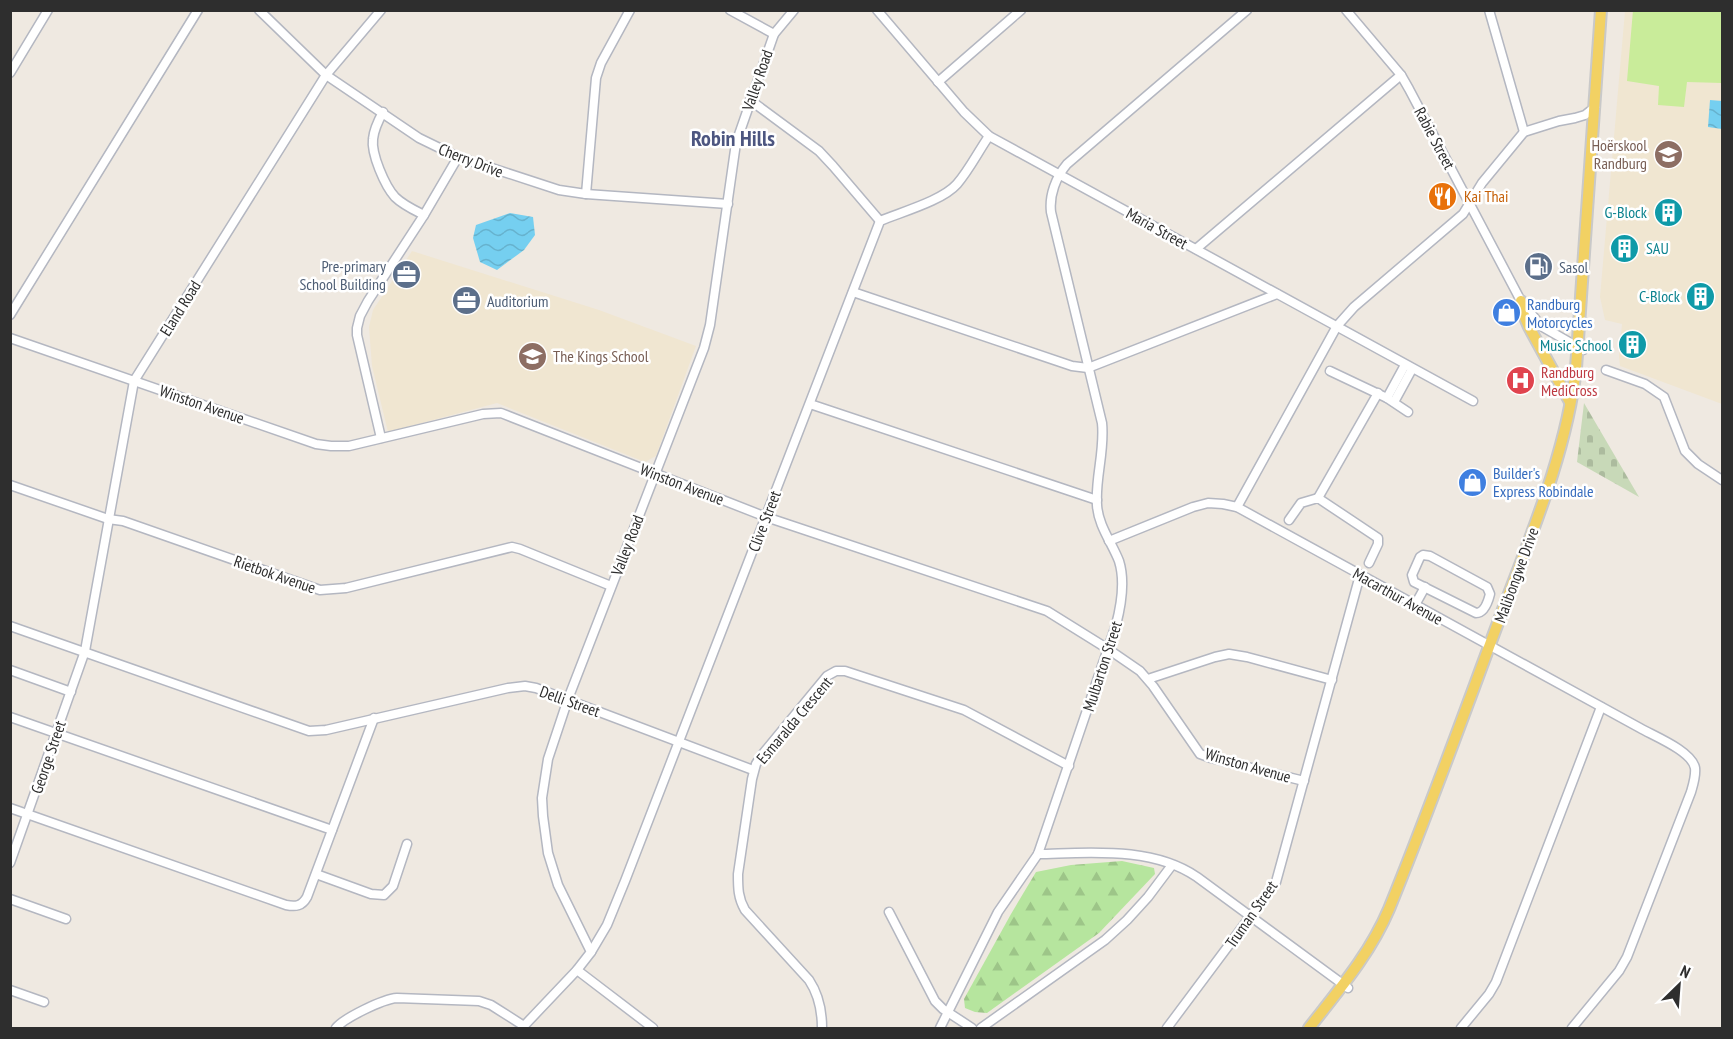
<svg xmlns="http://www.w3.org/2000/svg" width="1733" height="1039" viewBox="0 0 1733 1039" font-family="'PT Sans Narrow',sans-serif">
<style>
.education{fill:#f0e6d1}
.forest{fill:url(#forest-firs)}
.cemetery{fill:url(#cemetery-stones)}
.pitch{fill:#c9ec9a}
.water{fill:url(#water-waves)}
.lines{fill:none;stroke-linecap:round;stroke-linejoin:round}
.minor-casing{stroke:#b4b7c1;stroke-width:11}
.major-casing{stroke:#c9c9c9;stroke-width:14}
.minor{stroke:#fff;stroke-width:8}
.major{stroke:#f2d163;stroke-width:10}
.labels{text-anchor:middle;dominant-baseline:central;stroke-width:5;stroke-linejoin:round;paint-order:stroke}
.street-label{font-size:16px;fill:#2e2e2e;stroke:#fff}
.education-label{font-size:16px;fill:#785e54;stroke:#fff;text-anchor:end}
.food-label{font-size:16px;fill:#c56008;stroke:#fff;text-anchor:start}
.culture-label{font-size:16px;fill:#0d838f;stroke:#fff;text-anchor:end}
.service-label{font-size:16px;fill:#4e5e75;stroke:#fff;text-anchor:start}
.shop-label{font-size:16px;fill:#366cbe;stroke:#fff;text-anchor:start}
.health-label{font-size:16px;fill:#be3a42;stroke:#fff;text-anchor:start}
.district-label{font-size:22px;font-weight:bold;fill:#4d5680;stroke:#fff}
</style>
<defs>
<pattern id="forest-firs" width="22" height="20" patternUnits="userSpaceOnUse" patternTransform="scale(1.5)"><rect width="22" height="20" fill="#b6e59e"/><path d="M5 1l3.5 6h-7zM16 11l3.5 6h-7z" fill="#9dc588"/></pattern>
<pattern id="cemetery-stones" width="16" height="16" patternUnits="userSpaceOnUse" patternTransform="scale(1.5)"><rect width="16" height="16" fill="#c8d9b8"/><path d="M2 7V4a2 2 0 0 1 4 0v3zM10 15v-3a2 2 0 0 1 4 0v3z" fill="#acbb9e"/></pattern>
<pattern id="water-waves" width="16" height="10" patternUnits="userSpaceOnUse" patternTransform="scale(1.5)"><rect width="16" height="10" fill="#75cff0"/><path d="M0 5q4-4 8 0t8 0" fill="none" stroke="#66b2ce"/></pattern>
</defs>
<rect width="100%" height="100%" fill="#efe9e1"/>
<g class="education">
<polygon points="1625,11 1722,11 1722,404 1620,366 1619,356 1622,324 1605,320 1600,297"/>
<polygon points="412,251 599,310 696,346 656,456 645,462 497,403 388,432 372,366 369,327 373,310"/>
</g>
<polygon class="forest" points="1122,861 1154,868 1155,874 1099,933 987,1013 975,1012 965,1008 964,999 1011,914 1036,872 1071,865"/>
<polygon class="cemetery" points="1584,403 1639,497 1577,462"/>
<polygon class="pitch" points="1633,10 1722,11 1722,83 1687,82 1684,107 1658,105 1659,86 1627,81"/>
<g class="water">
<polygon points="1710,100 1722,101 1722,129 1708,127"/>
<polygon points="510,213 533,217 535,235 524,250 497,270 480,262 473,238 476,225"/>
</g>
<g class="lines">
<defs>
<g id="minor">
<polyline points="259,10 326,75 419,138 458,157 559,190 586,194 728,204"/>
<polyline points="730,10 774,34"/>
<polyline points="877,10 964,112 989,136 1473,401"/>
<polyline points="1346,10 1401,75 1409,89 1521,301 1541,326 1583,350"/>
<polyline points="1489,10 1524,132"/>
<polyline points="10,73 48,10"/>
<polyline points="938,82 1021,10"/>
<polyline points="750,100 819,151 833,166 880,221"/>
<path d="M383 112C378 121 374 129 373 139 371 154 385 186 395 197 403 205 414 210 424 215"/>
<polyline points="586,194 596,78 601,63 630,10"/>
<polyline points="1196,249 1401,75"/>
<polyline points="853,292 1072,366 1088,368 1277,294"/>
<polyline points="10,315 198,10"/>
<polyline points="10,338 316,444 331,446 349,446 483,414 501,413 766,517 1047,611 1108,649 1140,671 1153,686 1200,754 1211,758 1304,781"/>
<polyline points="1606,370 1645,384 1664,397 1685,451 1698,464 1722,480"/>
<polyline points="1330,371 1387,398 1408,412"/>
<polyline points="1387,398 1405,365"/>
<polyline points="1394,402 1412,369"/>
<polyline points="810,404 1097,500"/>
<polyline points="381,438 357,335 357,328 360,316 368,301 424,215 458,157"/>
<polyline points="10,485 108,519 123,521 320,590 346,588 512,547 520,549 611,586"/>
<polyline points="1318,498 1378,393"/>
<polyline points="1237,507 1337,326 1354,307 1463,214 1482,183 1524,132 1559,121 1575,118 1585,115 1595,107"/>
<polyline points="1289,520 1301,503 1318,498 1378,538 1378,544 1369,563"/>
<path d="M1109 541 1193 507 1208 503 1223 504 1237 507 1640 728C1654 736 1692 751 1695 768 1696 776 1693 785 1691 792L1627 957 1619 971 1572 1028"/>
<path d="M1423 555 1430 556 1487 587 1490 594C1488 602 1484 613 1476 613L1414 582 1412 575 1420 557Z"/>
<polyline points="1415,605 1425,587"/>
<polyline points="10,626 309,731 326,730 508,688 525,686 536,688 753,770"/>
<polyline points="10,670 71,692"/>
<polyline points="1148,679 1215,657 1229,654 1247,657 1332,680"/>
<polyline points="10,717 332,830"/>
<path d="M10 808 286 905C296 907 302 906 307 897L374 718"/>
<path d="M1038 854C1089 853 1152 846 1197 877L1348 988"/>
<polyline points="10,863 85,651 134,381 326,75 381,10"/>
<polyline points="316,874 371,894 384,895 393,886 407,844"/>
<polyline points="10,899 66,919"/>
<polyline points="889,912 935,1001 943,1009 972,1028"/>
<path d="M591 952 607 925 625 881 880 221C901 212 942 201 957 184 969 170 978 152 989 136"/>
<polyline points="577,970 653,1028"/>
<polyline points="10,990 44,1002"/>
<path d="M336 1028C344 1018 383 999 397 998L479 1001 491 1005 524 1026"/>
<polyline points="522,1028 577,970 591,952 558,885 548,853 543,816 542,798 548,759 568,699 704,348 710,325 736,143 774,34 794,10"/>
<path d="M822 1028C822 1011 819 995 809 980L745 910C738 898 738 888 738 874L752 779 756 764 761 756 827 676 836 671H845L964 710 1069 766"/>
<path d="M940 1028 998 912 1038 854 1116 625C1121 606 1125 580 1119 561 1112 543 1098 525 1097 505 1095 478 1105 451 1102 423L1051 212C1049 195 1056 177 1067 164L1247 10"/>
<polyline points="981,1028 1105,940 1127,920 1148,897 1172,865"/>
<polyline points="1167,1028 1276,882 1360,575"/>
<polyline points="1461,1028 1489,994 1496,982 1601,707"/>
</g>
<g id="major">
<polyline points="1521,301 1523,313 1529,327 1570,402"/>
<path d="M1309 1028C1338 991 1370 954 1389 909 1429 811 1465 711 1502 612 1531 535 1567 451 1576 368L1601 10"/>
</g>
</defs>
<use href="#minor" class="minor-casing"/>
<use href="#major" class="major-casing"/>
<use href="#minor" class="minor"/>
<use href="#major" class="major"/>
</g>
<defs>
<symbol id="school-disc" viewBox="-11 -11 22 22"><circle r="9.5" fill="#8d6e63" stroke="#fff"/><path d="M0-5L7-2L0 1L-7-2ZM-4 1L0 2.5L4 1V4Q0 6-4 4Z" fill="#fff"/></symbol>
<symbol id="restaurant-disc" viewBox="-11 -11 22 22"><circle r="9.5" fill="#e8710a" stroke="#fff"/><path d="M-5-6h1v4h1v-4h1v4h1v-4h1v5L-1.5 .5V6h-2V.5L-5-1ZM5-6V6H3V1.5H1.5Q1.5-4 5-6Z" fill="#fff"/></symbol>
<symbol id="building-disc" viewBox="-11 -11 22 22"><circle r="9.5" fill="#0f9aa8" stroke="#fff"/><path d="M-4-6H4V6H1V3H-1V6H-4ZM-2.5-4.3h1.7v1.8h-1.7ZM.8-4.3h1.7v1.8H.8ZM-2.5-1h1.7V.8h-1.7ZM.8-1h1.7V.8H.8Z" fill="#fff"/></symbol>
<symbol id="fuel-disc" viewBox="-11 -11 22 22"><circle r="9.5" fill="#5c6f8a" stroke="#fff"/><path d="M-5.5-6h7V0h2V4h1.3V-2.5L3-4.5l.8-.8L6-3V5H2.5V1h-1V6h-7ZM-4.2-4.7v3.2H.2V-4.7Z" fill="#fff"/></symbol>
<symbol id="office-disc" viewBox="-11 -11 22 22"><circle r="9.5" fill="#5c6f8a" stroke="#fff"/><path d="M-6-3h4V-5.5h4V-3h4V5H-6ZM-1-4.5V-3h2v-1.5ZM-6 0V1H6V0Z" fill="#fff"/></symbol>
<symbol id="shop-disc" viewBox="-11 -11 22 22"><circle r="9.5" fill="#3f7fe0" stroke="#fff"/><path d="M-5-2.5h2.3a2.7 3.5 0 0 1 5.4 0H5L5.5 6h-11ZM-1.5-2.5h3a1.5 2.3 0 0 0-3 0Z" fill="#fff"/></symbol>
<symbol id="hospital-disc" viewBox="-11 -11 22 22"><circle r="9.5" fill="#e0444e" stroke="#fff"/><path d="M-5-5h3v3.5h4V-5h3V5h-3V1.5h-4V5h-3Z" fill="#fff"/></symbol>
</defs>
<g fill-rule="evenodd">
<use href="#school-disc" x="1652" y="138" width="33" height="33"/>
<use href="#restaurant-disc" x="1426" y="180" width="33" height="33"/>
<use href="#building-disc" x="1652" y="196" width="33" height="33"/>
<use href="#building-disc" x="1608" y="232" width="33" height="33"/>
<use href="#fuel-disc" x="1522" y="250" width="33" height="33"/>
<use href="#office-disc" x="390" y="258" width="33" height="33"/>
<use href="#building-disc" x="1684" y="280" width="33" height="33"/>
<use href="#office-disc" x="450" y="284" width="33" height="33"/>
<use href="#shop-disc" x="1490" y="296" width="33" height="33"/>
<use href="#building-disc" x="1616" y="328" width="33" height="33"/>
<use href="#school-disc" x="516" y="340" width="33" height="33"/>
<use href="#hospital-disc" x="1504" y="364" width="33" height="33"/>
<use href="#shop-disc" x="1456" y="466" width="33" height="33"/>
</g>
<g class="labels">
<g class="street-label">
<text transform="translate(757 80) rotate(-71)">Valley Road</text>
<text transform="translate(1435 138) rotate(62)">Rabie Street</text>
<text transform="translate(471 160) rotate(21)">Cherry Drive</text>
<text transform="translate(1157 228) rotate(29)">Maria Street</text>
<text transform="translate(180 308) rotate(-58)">Eland Road</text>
<text transform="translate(202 404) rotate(19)">Winston Avenue</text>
<text transform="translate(682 484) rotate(21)">Winston Avenue</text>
<text transform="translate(764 521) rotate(-69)">Clive Street</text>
<text transform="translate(627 545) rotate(-69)">Valley Road</text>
<text transform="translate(275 574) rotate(19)">Rietbok Avenue</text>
<text transform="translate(1516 575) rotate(-70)">Malibongwe Drive</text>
<text transform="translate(1398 596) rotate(29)">Macarthur Avenue</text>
<text transform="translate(1102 666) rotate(-72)">Mulbarton Street</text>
<text transform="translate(570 701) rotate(20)">Delli Street</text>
<text transform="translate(794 720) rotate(-50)">Esmaralda Crescent</text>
<text transform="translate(48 757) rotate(-71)">George Street</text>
<text transform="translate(1248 765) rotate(16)">Winston Avenue</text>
<text transform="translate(1251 914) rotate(-55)">Truman Street</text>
</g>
<g class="education-label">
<text x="1647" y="145">Hoërskool<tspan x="1647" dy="18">Randburg</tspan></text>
<text x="553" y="356" text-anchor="start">The Kings School</text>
</g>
<g class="food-label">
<text x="1464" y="196">Kai Thai</text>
</g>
<g class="culture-label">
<text x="1647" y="212">G-Block</text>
<text x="1646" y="248" text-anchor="start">SAU</text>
<text x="1680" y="296">C-Block</text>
<text x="1612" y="345">Music School</text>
</g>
<g class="service-label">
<text x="386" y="266" text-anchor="end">Pre-primary<tspan x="386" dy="18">School Building</tspan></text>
<text x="1559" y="267">Sasol</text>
<text x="487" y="301">Auditorium</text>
</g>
<g class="shop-label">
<text x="1527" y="304">Randburg<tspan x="1527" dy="18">Motorcycles</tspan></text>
<text x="1493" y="473">Builder's<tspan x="1493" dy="18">Express Robindale</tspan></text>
</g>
<g class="health-label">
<text x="1541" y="372">Randburg<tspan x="1541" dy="18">MediCross</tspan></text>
</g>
<g class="district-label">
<text x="733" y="138">Robin Hills</text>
</g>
</g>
<rect width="1733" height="1039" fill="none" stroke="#2e2e2e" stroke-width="24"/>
<g transform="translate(1679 985) rotate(25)" stroke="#ffffff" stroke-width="4.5" paint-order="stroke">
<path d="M0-4.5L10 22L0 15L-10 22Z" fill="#2e2e2e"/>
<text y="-9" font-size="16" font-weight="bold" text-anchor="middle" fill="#2e2e2e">N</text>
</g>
</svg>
